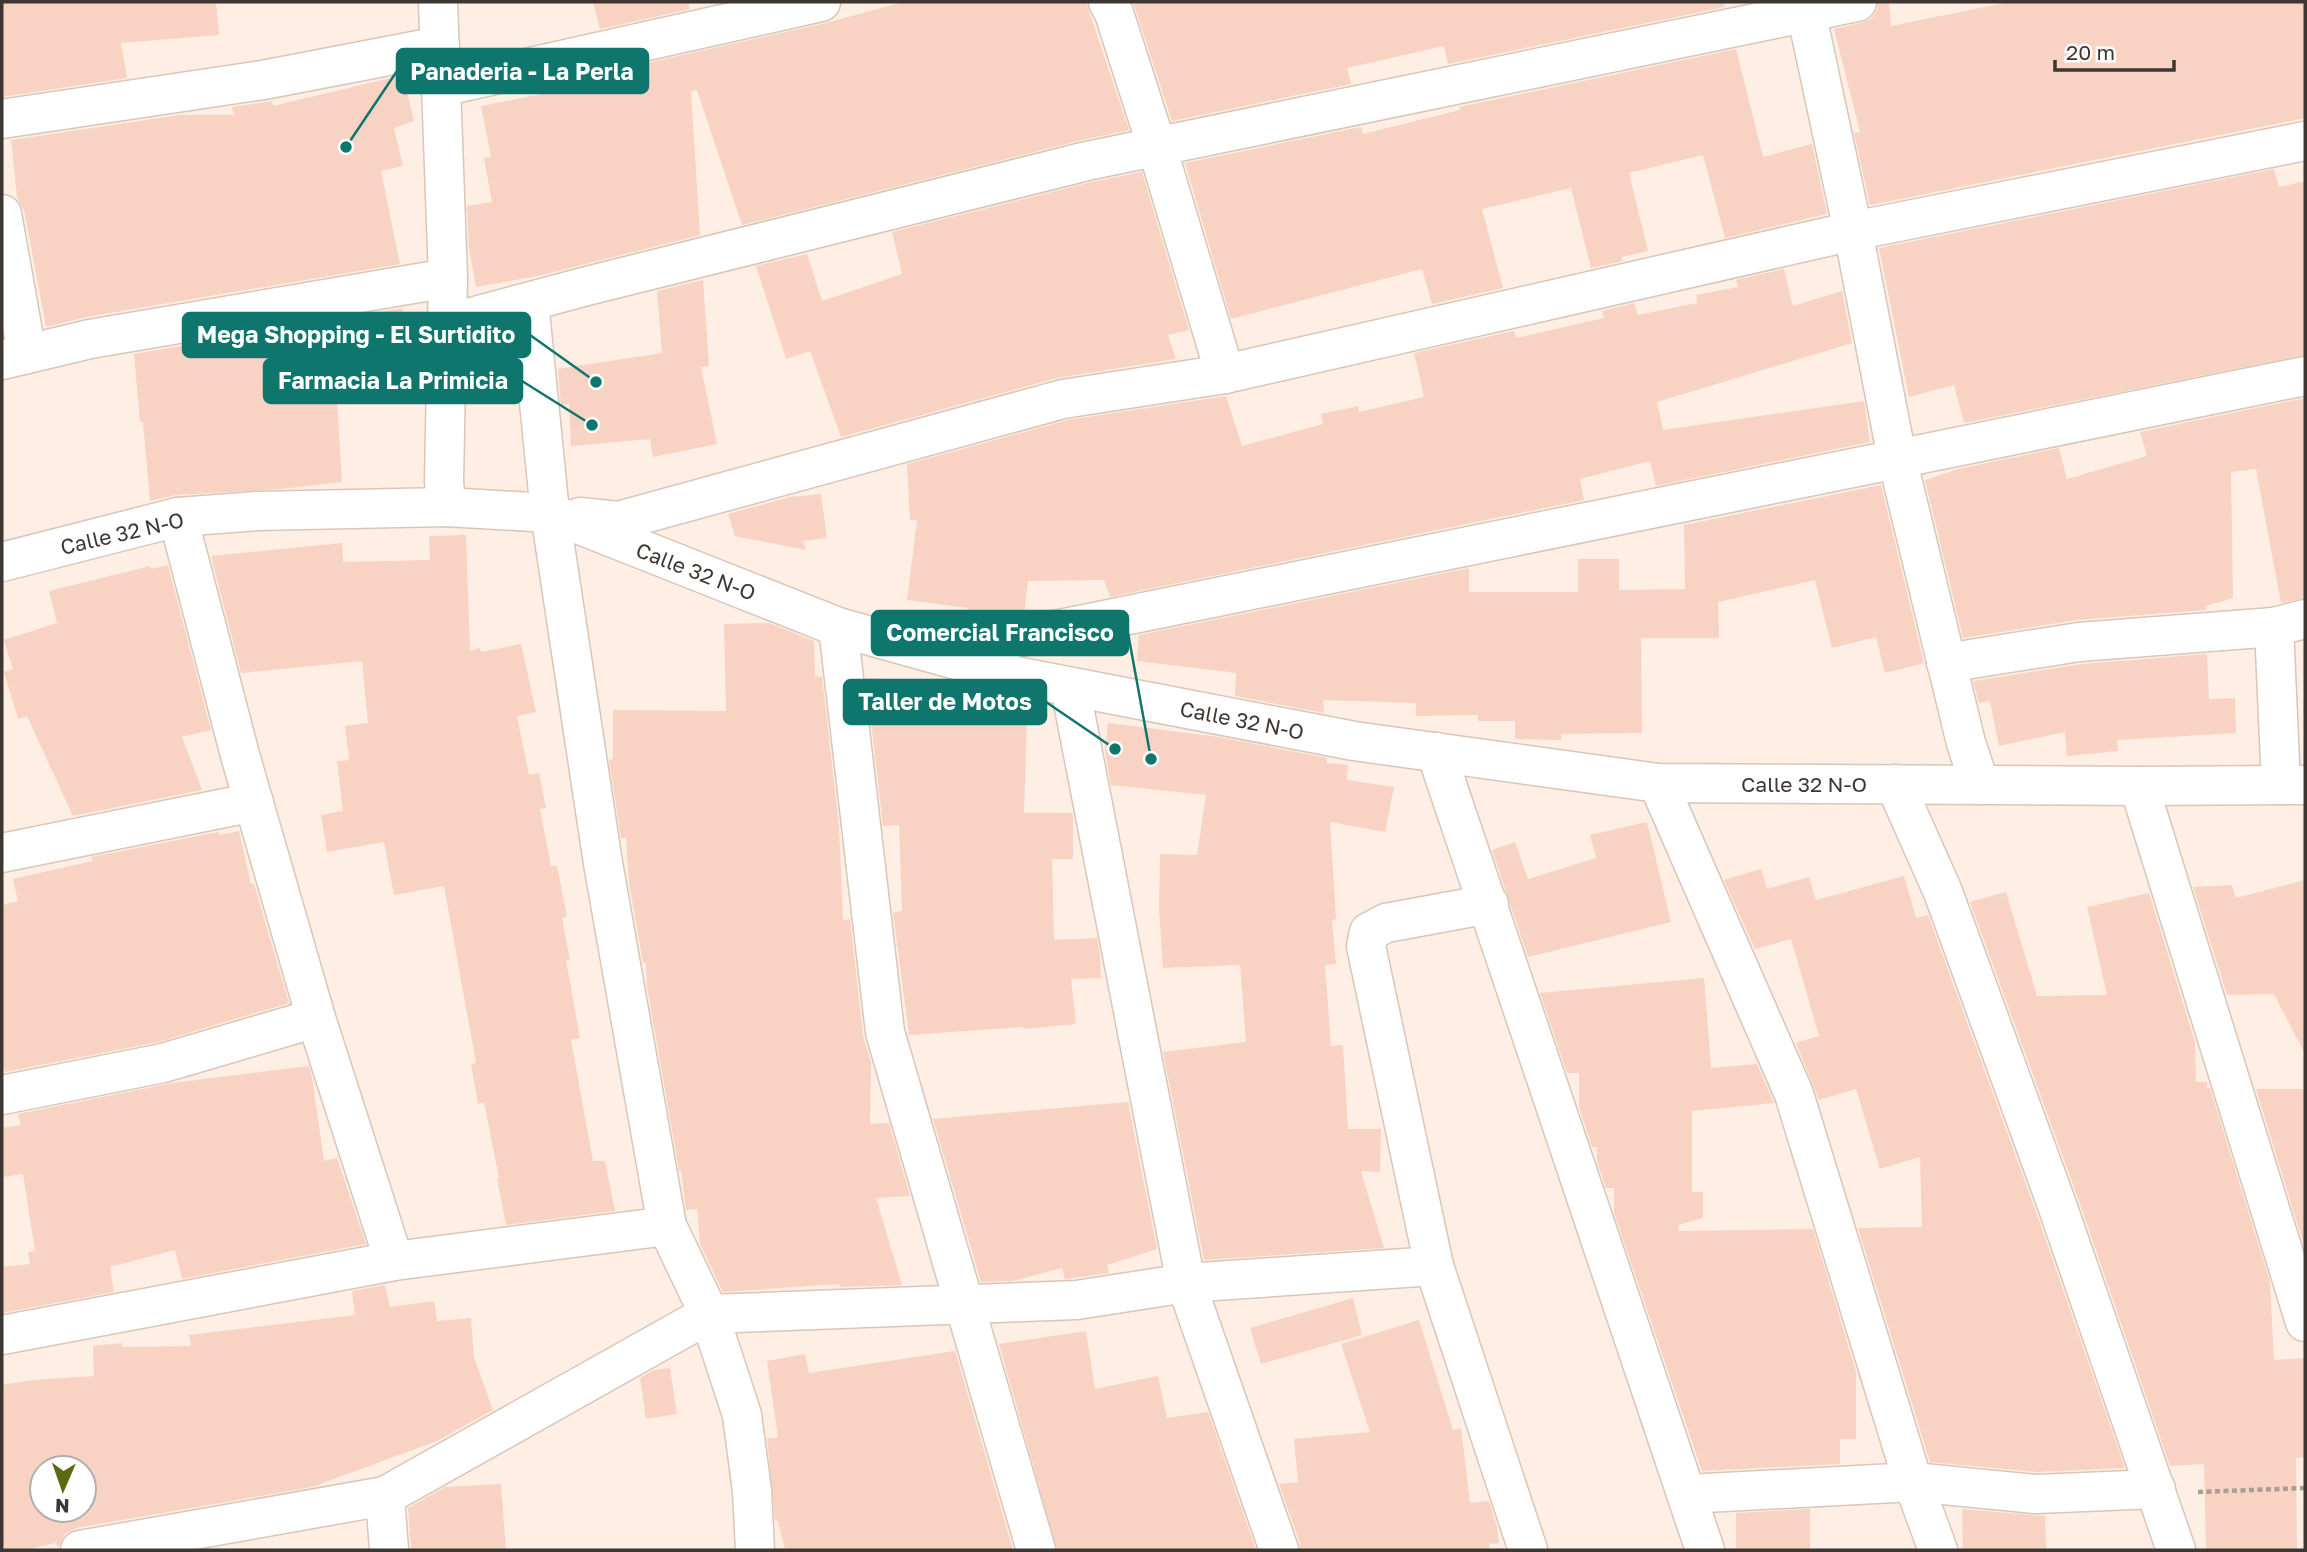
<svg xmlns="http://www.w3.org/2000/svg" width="2307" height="1552" viewBox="0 0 2307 1552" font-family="'Golos Text',sans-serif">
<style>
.building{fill:#f8d3c4;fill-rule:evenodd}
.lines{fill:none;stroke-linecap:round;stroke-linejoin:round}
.street-casing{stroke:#d9c6b9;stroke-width:41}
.path{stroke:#a99d95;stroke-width:4.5;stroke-dasharray:5 3.5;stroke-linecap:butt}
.street{stroke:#fff;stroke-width:38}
.labels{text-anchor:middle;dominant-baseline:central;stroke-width:6;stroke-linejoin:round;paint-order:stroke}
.street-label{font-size:21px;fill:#3d3631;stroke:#fff}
.leader{fill:none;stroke:#0f766e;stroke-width:2.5}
.callout-dot{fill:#0f766e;stroke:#fff;stroke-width:2.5}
.callout{fill:#0f766e;stroke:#0f766e;stroke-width:2.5}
.callout-label{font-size:23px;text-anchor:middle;font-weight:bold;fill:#fff}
</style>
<rect width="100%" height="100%" fill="#feeee3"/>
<g class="building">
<polygon points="2,2 216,2 219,35 121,43 127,78 2,97"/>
<polygon points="593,2 688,2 690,9 600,29"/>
<polygon points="903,2 1086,2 1129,130 1082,140 742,225 697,90 691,91 700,235 538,276 476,287 469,249 467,206 492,202 484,158 491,157 481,106 613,80 611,71 826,23"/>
<polygon points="1133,2 1724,2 1725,7 1448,64 1444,46 1347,68 1351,84 1172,121"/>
<polygon points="1878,2 1889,2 1891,26 2009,2 2305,2 2305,118 1870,205 1854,133 1860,132 1834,29 1861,23 1871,19 1877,10"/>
<polygon points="1736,49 1763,157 1812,144 1827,214 1725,238 1703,155 1629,173 1648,251 1621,257 1623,261 1591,268 1571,188 1482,209 1503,288 1432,304 1422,269 1231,319 1185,163 1361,127 1363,134 1460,110 1459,107"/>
<polygon points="403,75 414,121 394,128 403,166 381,171 400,264 86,317 46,327 24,210 17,198 11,140 180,115 234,115 232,107 272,101 273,106"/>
<polygon points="2274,169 2279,187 2305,181 2305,355 1964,423 1954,385 1909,397 1879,248"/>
<polygon points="1142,172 1189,330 1168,335 1176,359 1057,378 841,437 810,351 786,359 756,266 807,254 822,301 902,274 892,232 1092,182"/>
<polygon points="1784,269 1793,306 1842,291 1852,343 1657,402 1663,430 1864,401 1870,442 1656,486 1650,461 1580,479 1584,500 1110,597 1104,580 1028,581 1024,614 1006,618 968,613 968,608 907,600 917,520 910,520 907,464 1068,420 1226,396 1242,446 1323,424 1321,414 1358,406 1359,412 1424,397 1414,353 1514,331 1516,338 1604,318 1602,311 1634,303 1638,315 1697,303 1696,295 1738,287 1736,280"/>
<polygon points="703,280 709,366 701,367 717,444 653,457 650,439 571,446 569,404 561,405 558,369 662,353 657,291"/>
<polygon points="403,308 405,376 336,383 342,482 281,489 176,495 150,501 143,422 140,422 134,354"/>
<polygon points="2305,398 2305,598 2281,603 2256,469 2231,472 2233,598 2206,606 2206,610 2077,620 1963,638 1925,480 1958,469 2059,448 2067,479 2147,456 2140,432"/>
<polygon points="1881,485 1924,663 1885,673 1876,637 1832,648 1815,580 1718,602 1719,638 1641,638 1642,733 1561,734 1561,740 1515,739 1515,721 1478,721 1478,715 1416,716 1416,703 1323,700 1324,713 1235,696 1236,673 1137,661 1139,635 1469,568 1469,592 1578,592 1578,559 1619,559 1619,590 1685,589 1684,525"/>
<polygon points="821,494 827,538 803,541 806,550 735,536 728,514 790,497"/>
<polygon points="466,535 470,651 480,648 481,652 521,644 536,712 517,716 529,775 539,773 546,808 540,809 551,866 557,866 567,917 562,918 570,960 566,960 580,1038 571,1040 593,1161 605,1161 615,1211 506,1225 497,1179 499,1178 484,1102 478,1104 471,1064 476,1063 444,886 394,895 384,842 327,852 321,815 343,811 337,761 349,760 345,726 368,723 362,661 241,673 211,556 342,543 343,562 430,560 429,536"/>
<polygon points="168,565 211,730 182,737 202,790 73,816 27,716 18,719 4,672 13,669 4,640 57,623 49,591 150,566 151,569"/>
<polygon points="769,623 814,641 815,676 822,677 839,826 843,920 850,919 863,1035 871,1063 870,1124 889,1123 910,1196 876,1198 902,1285 840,1287 839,1284 723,1292 700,1244 697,1209 686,1210 681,1170 679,1170 647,987 646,963 643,963 629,882 626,838 621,838 609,760 613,759 613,710 726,711 724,624"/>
<polygon points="2207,654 2209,699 2235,698 2236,733 2117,740 2118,751 2067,756 2065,732 1999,746 1990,701 1979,703 1973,681 2082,664"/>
<polygon points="866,678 908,680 908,688 957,691 956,698 997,700 996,712 1027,713 1024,813 1072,813 1073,818 1073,859 1052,859 1054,940 1097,938 1100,954 1101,978 1071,979 1076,1024 1023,1029 1023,1027 909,1035 893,913 902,911 899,825 883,826"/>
<polygon points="1108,723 1219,737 1327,758 1327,763 1348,765 1347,780 1394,787 1385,832 1330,822 1336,919 1332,920 1336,964 1325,965 1331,1046 1343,1045 1348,1129 1381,1129 1380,1172 1361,1171 1384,1248 1204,1260 1163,1052 1246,1042 1240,965 1163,968 1159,910 1160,854 1197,855 1206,795 1111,785 1105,751"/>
<polygon points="1647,822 1671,922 1528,957 1492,850 1515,842 1528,879 1596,858 1590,835"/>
<polygon points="239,831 251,884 254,884 289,1003 158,1042 5,1072 2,1060 2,905 18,901 13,879 93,861 91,857 218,832 219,835"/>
<polygon points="1761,869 1767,889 1809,877 1816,900 1904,876 1916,918 1928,915 2036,1212 2125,1468 2037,1472 1930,1462 1858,1228 1922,1227 1920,1157 1880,1169 1856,1089 1819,1100 1796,1043 1819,1036 1791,939 1755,949 1724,880"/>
<polygon points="2305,880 2305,1054 2274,994 2227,995 2193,887 2232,885 2236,898"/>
<polygon points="2006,892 2037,996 2107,995 2087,907 2149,893 2195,1042 2196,1082 2207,1082 2207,1088 2210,1088 2270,1282 2274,1360 2305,1358 2305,1457 2296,1458 2297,1550 2206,1550 2204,1464 2170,1466 2078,1198 1970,902"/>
<polygon points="1704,978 1711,1068 1757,1064 1774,1103 1692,1111 1692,1192 1703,1192 1703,1218 1678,1225 1679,1231 1813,1229 1856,1372 1856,1439 1840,1439 1840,1464 1702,1471 1614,1213 1614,1188 1606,1188 1597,1162 1597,1147 1592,1147 1579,1107 1579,1073 1567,1073 1540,993"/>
<polygon points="309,1066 312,1077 324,1161 337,1158 366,1244 182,1279 175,1250 110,1267 114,1292 2,1313 2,1267 30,1264 28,1252 35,1251 23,1174 2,1177 2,1128 21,1125 18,1114 172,1083"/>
<polygon points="2256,1089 2305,1089 2305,1249"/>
<polygon points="1128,1102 1157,1249 1107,1265 1109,1273 1065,1279 1062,1268 1013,1281 981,1282 933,1119"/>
<path d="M385 1285 390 1307 434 1301 437 1321 471 1318 474 1357 493 1410 437 1441 312 1487 76 1528 65 1534 59 1546 57 1547 56 1543 26 1550H5L2 1537V1385L33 1380 94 1376 93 1346 122 1343V1347L191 1346 189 1335 355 1315 352 1291ZM42 1468H84V1510H42Z"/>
<polygon points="1353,1298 1362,1335 1261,1364 1250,1328"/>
<polygon points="1419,1320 1453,1430 1461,1428 1470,1503 1489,1501 1497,1527 1499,1543 1489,1544 1490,1550 1300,1550 1300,1543 1279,1484 1298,1482 1294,1439 1370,1432 1341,1344"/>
<polygon points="1086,1331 1095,1389 1158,1376 1167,1418 1208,1412 1256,1550 1057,1550 999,1344"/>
<polygon points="955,1351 1013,1550 785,1550 778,1521 775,1521 767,1438 778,1438 767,1361 805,1354 809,1373"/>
<polygon points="670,1368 677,1414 646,1419 640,1378 654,1370"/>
<polygon points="501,1484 506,1550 411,1550 408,1508 445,1487"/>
<polygon points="1810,1509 1810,1550 1736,1550 1736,1513"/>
<polygon points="1962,1509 2045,1516 2046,1550 1963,1550"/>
</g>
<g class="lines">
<defs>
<g id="street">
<polyline points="438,2 448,278 444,481 446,507"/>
<polyline points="1108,2 1114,13 1157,147 1225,374"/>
<polyline points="1804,2 1853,231 1897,458 1966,743 1980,785"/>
<polyline points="441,87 821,2"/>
<polyline points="2,119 263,80 440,46"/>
<polyline points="2,214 27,354"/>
<polyline points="529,302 550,513 603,863 667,1226 709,1314 742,1415 752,1491 755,1550"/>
<polyline points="449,323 587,286 1087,161 1857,2"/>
<polyline points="2,360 90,339 448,278"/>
<polyline points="178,517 240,755 316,1018 394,1261"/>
<polyline points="580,517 618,521 1063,399 1225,374 1853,231 2305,141"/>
<polyline points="2,562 178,517 257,511 446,507 550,513 838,627 1010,675 1354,741 1658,783 2139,786 2305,785"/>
<polyline points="838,627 885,1032 1036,1550"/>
<polyline points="942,653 2305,376"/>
<polyline points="1946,663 2079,642 2274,627"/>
<polyline points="1070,687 1186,1283 1279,1550"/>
<polyline points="1436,752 1705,1550"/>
<polyline points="1658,783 1794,1094 1913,1482 1938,1550"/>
<polyline points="1895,784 1943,892 2057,1205 2176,1550"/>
<polyline points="2281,785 2274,627 2305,619"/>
<polyline points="2139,786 2305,1322"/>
<polyline points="2,853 254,802"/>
<polyline points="1489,904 1386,923 1369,932 1366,946 1434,1266 1528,1550"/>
<polyline points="2,1095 163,1063 316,1018"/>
<polyline points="2,1335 394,1261 667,1226"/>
<polyline points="1687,1494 1913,1482 2036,1494 2156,1489"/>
<polyline points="385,1496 389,1550"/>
<polyline points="80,1550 385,1496 709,1314 1077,1300 1186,1283 1434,1266"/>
</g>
</defs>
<use href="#street" class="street-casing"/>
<polyline class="path" points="2198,1492 2305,1488"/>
<use href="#street" class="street"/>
</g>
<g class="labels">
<g class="street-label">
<text transform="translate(122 533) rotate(-13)">Calle 32 N-O</text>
<text transform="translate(696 571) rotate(21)">Calle 32 N-O</text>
<text transform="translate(1242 720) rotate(11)">Calle 32 N-O</text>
<text x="1804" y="784">Calle 32 N-O</text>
</g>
</g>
<path class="leader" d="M346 147L397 71M596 382L530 335M592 425L522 381M1151 759L1128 633M1115 749L1046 702"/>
<g class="callout-dot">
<circle cx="346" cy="147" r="7"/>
<circle cx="596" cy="382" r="7"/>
<circle cx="592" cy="425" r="7"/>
<circle cx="1151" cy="759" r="7"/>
<circle cx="1115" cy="749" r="7"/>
</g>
<g class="callout">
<rect x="397" y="49" width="251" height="44" rx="7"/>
<rect x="183" y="313" width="347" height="44" rx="7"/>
<rect x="264" y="359" width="258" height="44" rx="7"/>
<rect x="872" y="611" width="256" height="44" rx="7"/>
<rect x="844" y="680" width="202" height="44" rx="7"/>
</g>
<g class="callout-label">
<text x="522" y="80">Panaderia - La Perla</text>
<text x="356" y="343">Mega Shopping - El Surtidito</text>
<text x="393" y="389">Farmacia La Primicia</text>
<text x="1000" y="641">Comercial Francisco</text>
<text x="945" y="710">Taller de Motos</text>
</g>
<rect width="2307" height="1552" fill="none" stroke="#3d3631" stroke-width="7"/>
<g transform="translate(63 1489) rotate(182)"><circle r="33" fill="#ffffff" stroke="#b1afad" stroke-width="2"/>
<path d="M0-5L12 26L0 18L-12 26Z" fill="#5e6a12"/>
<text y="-10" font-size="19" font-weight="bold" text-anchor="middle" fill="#3d3631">N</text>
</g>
<path d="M2055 60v10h119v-10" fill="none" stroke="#3d3631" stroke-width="3.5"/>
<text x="2066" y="60" font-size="21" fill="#3d3631" stroke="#ffffff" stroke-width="5" paint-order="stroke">20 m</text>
</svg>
